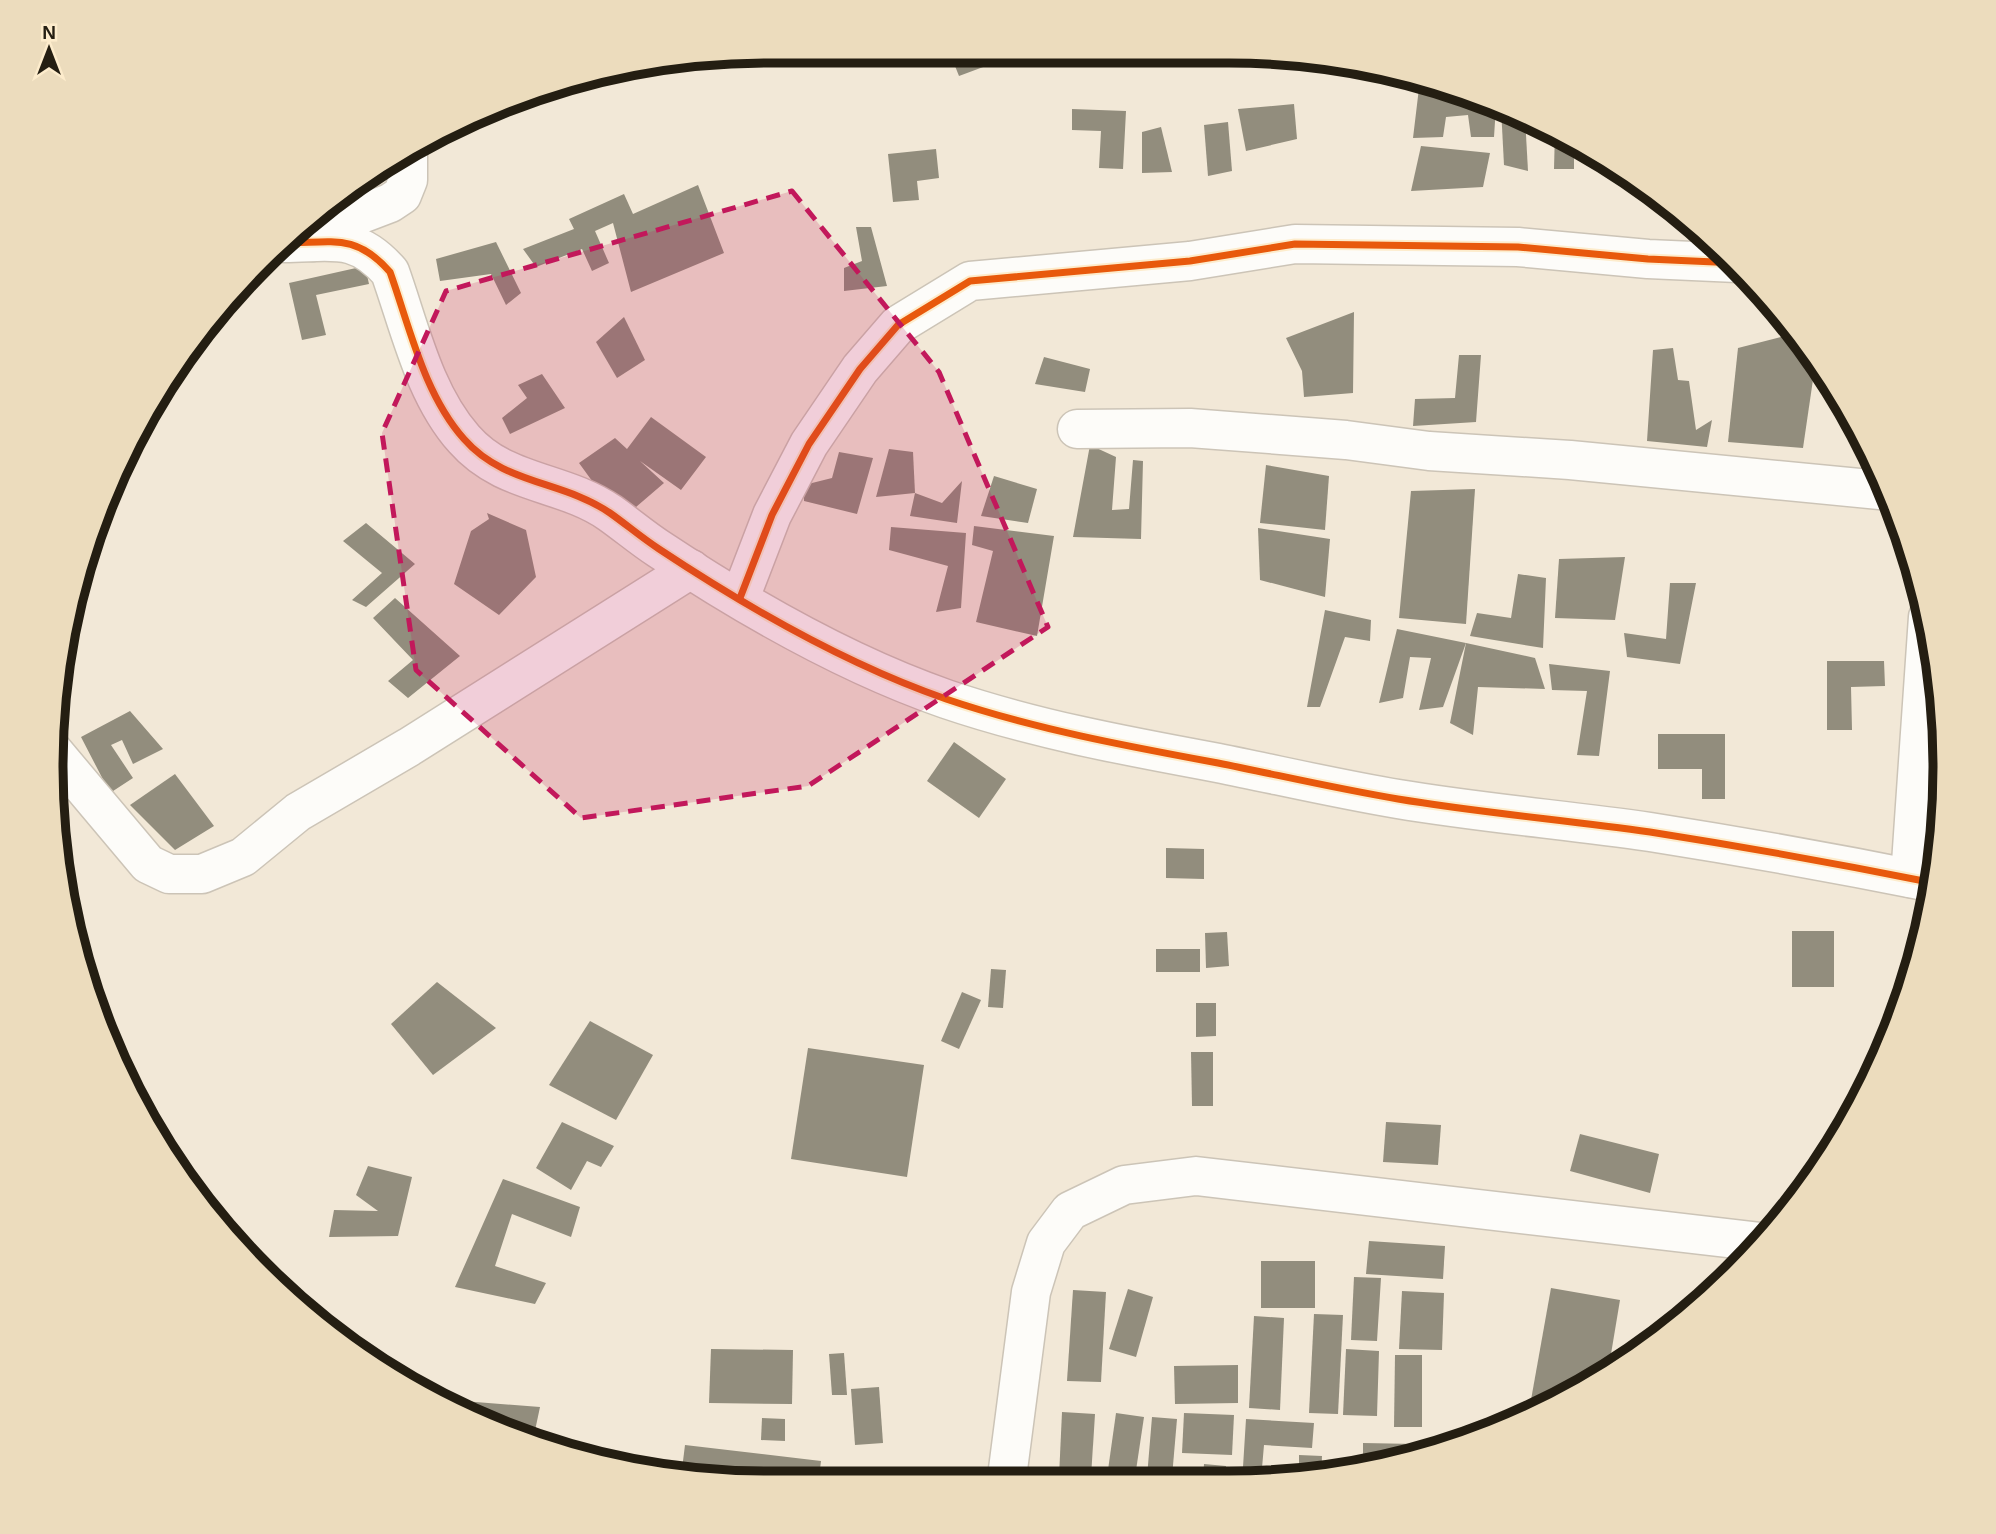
<svg xmlns="http://www.w3.org/2000/svg" width="1996" height="1534" viewBox="0 0 1996 1534" font-family="Helvetica,sans-serif">
<style>
.building{fill:#928d7d}
.lines{fill:none;stroke-linecap:round;stroke-linejoin:round}
.street-casing{stroke:#ccc4b7;stroke-width:41}
.street{stroke:#fdfcf9;stroke-width:38}
.cycleway-casing{stroke:#fdeccc;stroke-width:11}
.cycleway{stroke:#e8590c;stroke-width:7}
.marked{fill:#c2185b;fill-opacity:0.2;stroke:#c2185b;stroke-width:5;stroke-dasharray:14 9;stroke-linejoin:round}
.rim{fill:none;stroke:#241e12;stroke-width:9}
</style>
<rect width="100%" height="100%" fill="#f2e8d7"/>
<g class="building">
<polygon points="949,51 999,51 1002,60 959,76"/>
<polygon points="1419,88 1451,89 1496,106 1494,137 1471,137 1468,115 1446,117 1443,137 1413,138"/>
<polygon points="1294,104 1297,139 1246,151 1238,109"/>
<polygon points="1501,108 1525,117 1528,171 1504,165"/>
<polygon points="1072,109 1126,111 1123,169 1099,168 1101,131 1072,130"/>
<polygon points="1228,122 1232,171 1208,176 1204,125"/>
<polygon points="1161,127 1172,172 1142,173 1142,132"/>
<polygon points="1555,130 1574,142 1574,169 1554,169"/>
<polygon points="1421,146 1490,153 1483,187 1411,191"/>
<polygon points="936,149 939,178 917,181 919,200 893,202 888,154"/>
<polygon points="698,185 724,253 631,292 613,223 595,231 609,263 592,271 582,249 536,267 523,249 574,229 569,219 624,194 633,214"/>
<polygon points="856,227 871,227 887,286 844,291 844,268 862,261"/>
<polygon points="496,242 521,293 506,305 491,274 440,281 436,259"/>
<polygon points="365,266 369,284 316,295 326,335 302,340 289,283"/>
<polygon points="1354,312 1353,393 1304,397 1302,371 1286,338"/>
<polygon points="624,317 645,360 617,378 596,342"/>
<polygon points="1789,335 1797,336 1816,359 1803,448 1728,442 1738,348"/>
<polygon points="1673,348 1678,380 1689,381 1696,430 1712,420 1707,447 1647,441 1653,350"/>
<polygon points="1459,355 1481,355 1476,422 1413,426 1415,399 1455,398"/>
<polygon points="1044,357 1090,369 1085,392 1035,384"/>
<polygon points="542,374 565,408 510,434 502,418 527,398 518,385"/>
<polygon points="651,417 706,457 681,490 640,461 664,483 629,513 611,507 579,463 615,438 627,449"/>
<polygon points="1090,445 1116,457 1112,510 1129,509 1133,460 1143,461 1141,539 1073,537"/>
<polygon points="889,449 913,452 915,493 876,497"/>
<polygon points="839,452 873,458 857,514 804,501 804,485 832,478"/>
<polygon points="1266,465 1329,476 1325,530 1260,523"/>
<polygon points="994,476 1037,489 1028,523 981,516"/>
<polygon points="962,481 957,523 910,516 915,493 942,503"/>
<polygon points="1475,489 1466,624 1399,618 1411,491"/>
<polygon points="487,513 526,530 536,577 499,615 454,584 471,531 489,519"/>
<polygon points="366,523 415,564 366,607 352,600 382,573 343,541"/>
<polygon points="974,526 1054,536 1037,636 976,622 993,551 972,545"/>
<polygon points="891,527 966,533 961,608 936,612 948,566 889,550"/>
<polygon points="1258,528 1330,539 1325,597 1260,580"/>
<polygon points="1625,557 1615,620 1555,618 1559,559"/>
<polygon points="1518,574 1546,578 1543,648 1470,636 1477,613 1511,618"/>
<polygon points="1670,583 1696,583 1680,664 1627,657 1624,633 1666,639"/>
<polygon points="395,598 460,656 408,698 388,681 413,660 373,618"/>
<polygon points="1325,610 1371,620 1370,641 1345,637 1320,707 1307,707"/>
<polygon points="1397,629 1466,643 1443,707 1419,710 1431,658 1410,657 1403,698 1379,703"/>
<polygon points="1466,643 1535,658 1545,689 1478,687 1473,735 1450,723"/>
<polygon points="1827,661 1884,661 1885,686 1851,687 1852,730 1827,730"/>
<polygon points="1549,664 1610,671 1599,756 1577,755 1587,691 1552,690"/>
<polygon points="130,711 163,749 133,764 122,740 111,745 133,778 110,793 81,737"/>
<polygon points="1658,734 1725,734 1725,799 1702,799 1702,769 1658,769"/>
<polygon points="954,742 1006,779 979,818 927,781"/>
<polygon points="175,774 214,826 175,850 130,805"/>
<polygon points="1166,848 1204,849 1204,879 1166,878"/>
<rect x="1792" y="931" width="42" height="56"/>
<polygon points="1227,932 1229,966 1206,968 1205,933"/>
<rect x="1156" y="949" width="44" height="23"/>
<polygon points="991,969 1006,970 1003,1008 988,1007"/>
<polygon points="437,982 496,1028 433,1075 391,1024"/>
<polygon points="962,992 981,1000 959,1049 941,1041"/>
<polygon points="1196,1003 1216,1003 1216,1036 1196,1037"/>
<polygon points="590,1021 653,1055 616,1120 549,1085"/>
<polygon points="808,1048 924,1065 907,1177 791,1159"/>
<polygon points="1191,1052 1213,1052 1213,1106 1192,1106"/>
<polygon points="562,1122 614,1146 601,1167 587,1161 571,1190 536,1168"/>
<polygon points="1386,1122 1441,1125 1438,1165 1383,1162"/>
<polygon points="1580,1134 1659,1154 1650,1193 1570,1171"/>
<polygon points="368,1166 412,1177 398,1236 329,1237 334,1210 378,1211 356,1195"/>
<polygon points="503,1179 580,1207 571,1237 512,1214 495,1266 546,1283 535,1304 455,1287"/>
<polygon points="1369,1241 1445,1246 1443,1279 1366,1274"/>
<rect x="1261" y="1261" width="54" height="47"/>
<polygon points="1354,1277 1381,1278 1377,1341 1351,1340"/>
<polygon points="1551,1288 1620,1300 1608,1372 1529,1411"/>
<polygon points="1128,1289 1153,1297 1136,1357 1109,1349"/>
<polygon points="1073,1290 1106,1292 1101,1382 1067,1381"/>
<polygon points="1402,1291 1444,1293 1442,1350 1399,1349"/>
<polygon points="1314,1314 1343,1315 1338,1414 1309,1413"/>
<polygon points="1254,1316 1284,1318 1280,1410 1249,1408"/>
<polygon points="711,1349 793,1350 792,1404 709,1403"/>
<polygon points="1346,1349 1379,1351 1377,1416 1343,1415"/>
<polygon points="844,1353 847,1395 832,1395 829,1354"/>
<polygon points="1395,1355 1422,1355 1422,1427 1394,1427"/>
<polygon points="1238,1365 1238,1403 1175,1404 1174,1366"/>
<polygon points="879,1387 883,1443 855,1445 851,1389"/>
<polygon points="463,1401 540,1407 533,1440 493,1429 460,1411"/>
<polygon points="1062,1412 1095,1414 1091,1477 1059,1477"/>
<polygon points="1116,1413 1144,1417 1135,1477 1107,1477"/>
<polygon points="1184,1413 1234,1415 1232,1455 1182,1453"/>
<polygon points="1152,1417 1177,1419 1172,1477 1147,1477"/>
<polygon points="762,1418 785,1419 785,1441 761,1440"/>
<polygon points="1246,1419 1314,1423 1312,1448 1264,1445 1262,1468 1243,1467"/>
<polygon points="1363,1443 1416,1444 1416,1455 1381,1463 1363,1463"/>
<polygon points="685,1445 821,1461 819,1477 681,1477"/>
<polygon points="1299,1455 1322,1456 1321,1477 1299,1477"/>
<polygon points="1204,1464 1226,1466 1225,1477 1203,1477"/>
<polygon points="1363,1466 1363,1468 1332,1475 1331,1467"/>
<polygon points="856,1467 913,1476 913,1477 854,1477"/>
</g>
<g class="lines">
<defs>
<g id="street">
<polyline points="312,242 348,219 390,203 402,195 408,180 408,147"/>
<path d="M284 243C331 243 355 232 390 272 410 328 424 394 464 439 504 485 562 480 610 513 627 525 642 538 659 549 748 608 845 664 946 699 1034 729 1126 746 1218 763 1278 775 1338 789 1398 799 1482 813 1566 820 1650 832 1745 847 1840 864 1934 883"/>
<polyline points="1077,429 1190,428 1346,440 1429,451 1570,460 1890,491"/>
<polyline points="740,598 772,515 809,444 860,369 898,325 970,281 1190,261 1295,244 1518,247 1648,259 1737,263"/>
<polyline points="53,751 148,864 169,874 202,874 243,857 298,812 409,747 691,569"/>
<polyline points="1910,878 1928,617"/>
<polyline points="1007,1477 1031,1292 1046,1243 1070,1211 1124,1185 1196,1176 1761,1242"/>
</g>
</defs>
<use href="#street" class="street-casing"/>
<use href="#street" class="street"/>
<defs>
<g id="cycleway">
<path d="M284 243C331 243 355 232 390 272 410 328 424 394 464 439 504 485 562 480 610 513 627 525 642 538 659 549 748 608 845 664 946 699 1034 729 1126 746 1218 763 1278 775 1338 789 1398 799 1482 813 1566 820 1650 832 1745 847 1840 864 1934 883"/>
<polyline points="740,598 772,515 809,444 860,369 898,325 970,281 1190,261 1295,244 1518,247 1648,259 1737,263"/>
</g>
</defs>
<use href="#cycleway" class="cycleway-casing"/>
<use href="#cycleway" class="cycleway"/>
</g>
<path class="marked" d="M792 191 939 372 1048 627 808 786 581 818 416 670 382 433 446 291Z"/>
<path d="M0 0H1996V1534H0ZM767 63H1229A704 704 0 0 1 1933 767V767A704 704 0 0 1 1229 1471H767A704 704 0 0 1 63 767V767A704 704 0 0 1 767 63Z" fill="#ecdcbd" fill-rule="evenodd"/>
<path class="rim" d="M767 63H1229A704 704 0 0 1 1933 767V767A704 704 0 0 1 1229 1471H767A704 704 0 0 1 63 767V767A704 704 0 0 1 767 63Z"/>
<g transform="translate(49 49)" stroke="#fdeccc" stroke-width="5" paint-order="stroke">
<path d="M0-5L12 26L0 18L-12 26Z" fill="#241e12"/>
<text y="-10" font-size="19" font-weight="bold" text-anchor="middle" fill="#241e12">N</text>
</g>
</svg>
